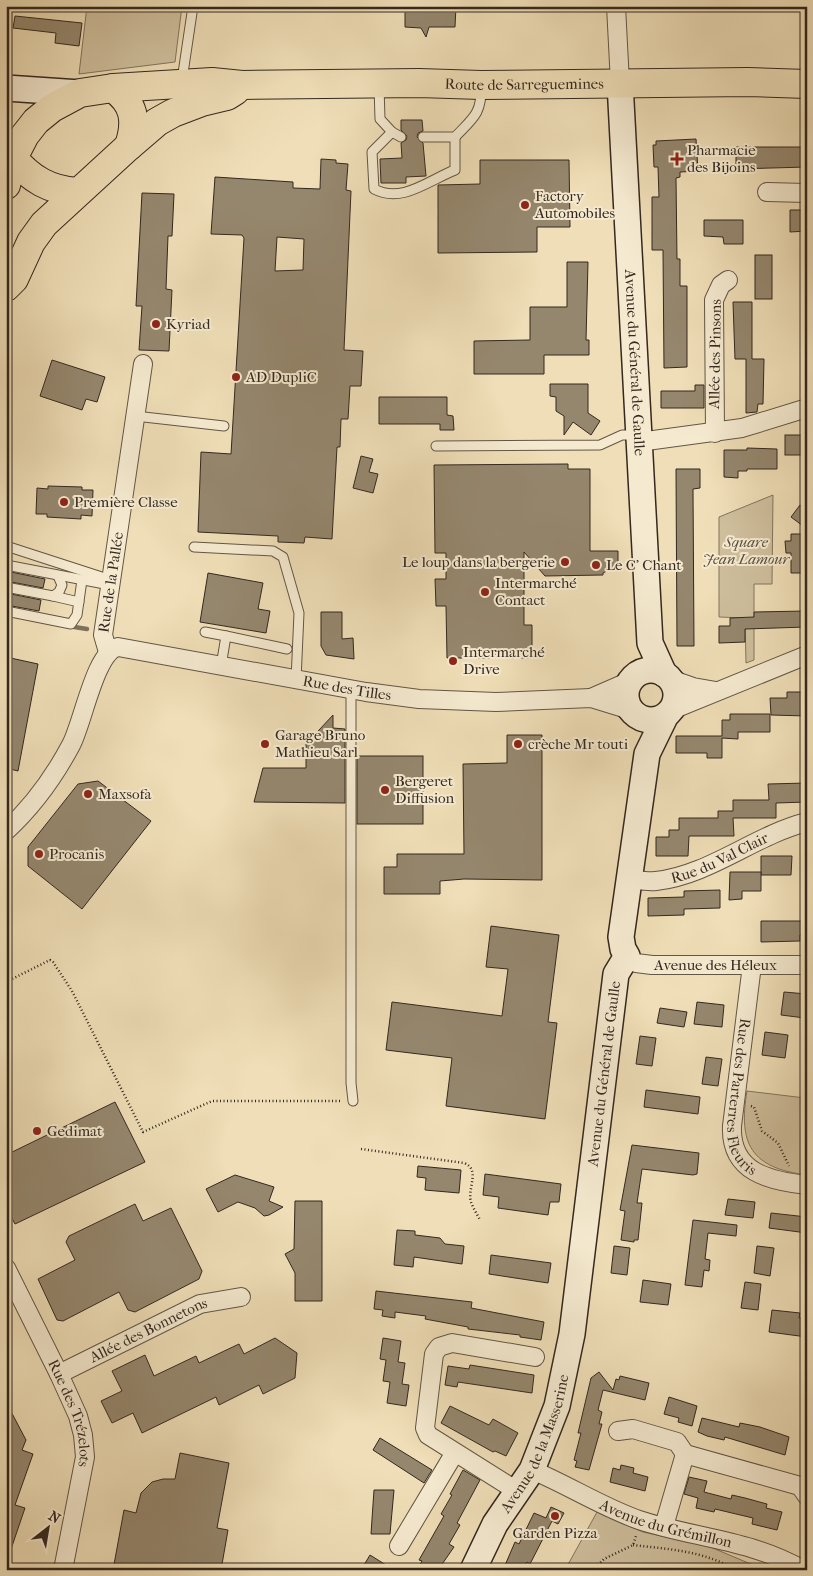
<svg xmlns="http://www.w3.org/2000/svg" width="813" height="1576" viewBox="0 0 813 1576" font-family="'IM FELL French Canon',serif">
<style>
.green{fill:#cfbf9d;stroke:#82745e}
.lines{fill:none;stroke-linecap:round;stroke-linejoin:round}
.stream{stroke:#7e705b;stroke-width:4.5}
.building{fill:#95876e;stroke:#34281f;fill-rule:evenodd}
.lane-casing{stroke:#635645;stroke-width:11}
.street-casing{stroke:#635645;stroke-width:20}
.secondary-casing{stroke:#34281f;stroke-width:28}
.primary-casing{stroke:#34281f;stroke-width:30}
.path{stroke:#34281f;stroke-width:2.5;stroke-dasharray:1 2.5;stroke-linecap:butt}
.lane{stroke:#f5ead0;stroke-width:9}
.street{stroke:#f5ead0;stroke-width:18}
.secondary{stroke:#f5ead0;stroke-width:25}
.primary{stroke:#efdeb7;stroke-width:28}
.poi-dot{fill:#8f2418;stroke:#f5ead0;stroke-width:2}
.labels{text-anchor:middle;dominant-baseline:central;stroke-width:4;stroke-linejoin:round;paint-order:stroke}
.street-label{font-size:15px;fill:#34281f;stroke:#f5ead0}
.poi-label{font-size:15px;fill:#34281f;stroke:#f5ead0;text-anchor:start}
.park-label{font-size:15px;font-style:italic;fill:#5b4e3e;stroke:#f5ead0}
</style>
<rect width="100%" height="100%" fill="#efdeb7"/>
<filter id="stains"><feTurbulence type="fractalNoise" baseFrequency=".004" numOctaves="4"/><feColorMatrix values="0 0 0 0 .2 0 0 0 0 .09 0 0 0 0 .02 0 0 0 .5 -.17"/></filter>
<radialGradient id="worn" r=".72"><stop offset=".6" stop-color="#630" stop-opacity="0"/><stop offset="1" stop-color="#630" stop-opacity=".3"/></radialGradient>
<g class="green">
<polygon points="87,6 182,6 175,62 79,74"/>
<polygon points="773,495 772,584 754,584 754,660 746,663 745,618 719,617 719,517"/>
<path d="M747 1091 805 1098 802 1140 807 1141V1175C751 1168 738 1144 747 1091Z"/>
<polygon points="597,1512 643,1532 708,1546 765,1570 565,1570"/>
</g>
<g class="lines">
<polyline class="stream" points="68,626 87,629"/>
</g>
<g class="building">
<polygon points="405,6 456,6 455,27 429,27 426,37 421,28 405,27"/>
<polygon points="15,16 82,23 79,46 55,43 56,33 13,28"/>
<polygon points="401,120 422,120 423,131 418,133 417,137 423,143 426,176 406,177 406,183 381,183 380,159 402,158 401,143 406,140 407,136 401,130"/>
<polygon points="696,139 698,171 680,172 680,177 676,178 677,259 680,259 680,286 687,286 687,367 664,368 663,250 652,250 652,197 659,197 658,167 654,167 653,145 656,145 656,141"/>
<polygon points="736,147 807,147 807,167 736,169"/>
<path d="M321 159 336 160V163L348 164 346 190 351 191 344 350 363 351 361 386H350L348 419H341L340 447H337L332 539 305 537 304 543 278 542V536L198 532 201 452 231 454 244 238 242 235 211 234 215 177 293 182V188L320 189ZM277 237 304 239 303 270 275 271Z"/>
<polygon points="480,160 569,160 570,227 537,227 537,252 438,253 438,185 480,184"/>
<polygon points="142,193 174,194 172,236 168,236 166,289 172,290 169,351 139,350 142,306 136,306"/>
<polygon points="790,210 807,210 807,231 790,232"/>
<polygon points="704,220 743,220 743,244 724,244 723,237 704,236"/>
<rect x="755" y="255" width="17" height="44"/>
<polygon points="567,262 588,262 586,340 589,340 589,355 544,355 544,374 474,374 474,341 530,340 530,307 567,307"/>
<polygon points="733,302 752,302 752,359 764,359 763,404 758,404 757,412 746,413 746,359 735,359"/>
<polygon points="52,360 105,377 97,402 86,399 82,410 40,396"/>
<polygon points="550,384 588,384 588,413 600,421 591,435 573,422 564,435 564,416 556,411 556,397 550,396"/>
<polygon points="695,385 704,385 704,408 661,408 661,391 695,391"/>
<polygon points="379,397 447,397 447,415 453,416 454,430 440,430 440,424 379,424"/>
<rect x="785" y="435" width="22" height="20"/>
<polygon points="747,448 777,449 777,469 747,469 747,471 738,471 738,478 724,477 724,450 747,450"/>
<polygon points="361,456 373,459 369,472 378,474 373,493 353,488"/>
<polygon points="568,464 568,469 590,469 590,551 618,551 618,565 603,573 603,575 545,576 524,552 524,625 532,625 532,658 447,658 446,606 436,606 435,579 446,579 446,553 435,553 434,465"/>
<polygon points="676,469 700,469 700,488 693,489 694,646 677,646"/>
<polygon points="48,486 82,487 82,490 93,490 92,516 81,515 81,519 47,517 47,514 36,514 37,488 48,489"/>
<polygon points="800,505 807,510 807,529 791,517"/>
<polygon points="791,534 807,534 807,573 791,573 791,553 786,553 785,541 791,541"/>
<polygon points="6,571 45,579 43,588 6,581"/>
<polygon points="208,573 263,583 258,609 270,611 266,633 200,622"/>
<polygon points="6,593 41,600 39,611 6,605"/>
<polygon points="807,611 807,627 745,629 745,642 719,643 719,626 730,626 730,618 754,617 754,612"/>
<polygon points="321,612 342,612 342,639 353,638 354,659 326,655 321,646"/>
<polygon points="6,657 38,664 18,771 6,768"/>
<polygon points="787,692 807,692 807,716 771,715 770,698 787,698"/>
<polygon points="730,714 770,714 770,732 738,732 738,739 722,738 722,758 707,758 707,753 676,753 676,736 722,736 722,720 730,720"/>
<polygon points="333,715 333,728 345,729 345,803 254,802 263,768 306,768 306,744"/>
<polygon points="507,735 542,735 542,880 464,879 440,881 440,894 384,894 384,867 397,867 397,854 464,854 463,764 507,763"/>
<rect x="357" y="756" width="66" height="68"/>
<polygon points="98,781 151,821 82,909 28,866 28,847 78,784"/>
<polygon points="807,783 807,802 776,803 776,818 733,818 734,836 689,836 688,856 656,856 656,837 669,837 669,830 679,830 679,818 718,818 718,811 733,811 733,800 769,800 768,784"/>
<polygon points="761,856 792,856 791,875 761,875"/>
<polygon points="730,872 761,872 761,891 742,891 742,899 729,900"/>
<polygon points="720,890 720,908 684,909 684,915 648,916 648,898 684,897 684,891"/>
<polygon points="761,921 807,921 807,935 800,935 800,941 761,942"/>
<polygon points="491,926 559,935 548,1022 557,1023 545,1119 446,1106 452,1058 386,1050 392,1002 502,1016 508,969 486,967"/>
<polygon points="784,992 807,994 805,1018 781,1015"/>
<polygon points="697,1002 724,1005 722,1027 694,1024"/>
<polygon points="660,1008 687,1012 684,1027 657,1023"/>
<polygon points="765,1032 788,1035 785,1058 762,1055"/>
<polygon points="640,1036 656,1038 652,1066 636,1064"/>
<polygon points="706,1057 722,1059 718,1086 702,1084"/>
<polygon points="646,1090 700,1097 698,1114 644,1107"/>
<polygon points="115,1102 145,1162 15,1224 6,1207 6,1155"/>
<polygon points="632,1145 699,1153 697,1174 693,1175 642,1169 637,1203 642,1203 638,1240 634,1240 634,1242 621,1240 625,1211 620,1210"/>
<polygon points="418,1166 461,1170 459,1193 425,1190 426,1178 417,1177"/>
<polygon points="485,1174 561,1184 559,1202 550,1202 548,1215 498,1208 499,1197 483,1195"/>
<polygon points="235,1175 274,1187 269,1201 283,1207 269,1215 264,1216 255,1208 238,1202 218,1212 206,1189"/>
<polygon points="728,1199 755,1202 753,1218 725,1215"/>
<polygon points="295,1201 322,1201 322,1301 295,1301 295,1273 285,1254 294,1249"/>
<polygon points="135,1204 143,1221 171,1208 202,1271 199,1279 135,1312 128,1310 119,1292 63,1321 57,1320 38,1279 75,1260 66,1242 69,1236"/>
<polygon points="771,1213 807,1217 807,1233 769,1228"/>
<polygon points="693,1220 737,1225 736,1236 708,1233 705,1259 710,1260 709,1271 704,1270 702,1287 685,1285"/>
<polygon points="397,1230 415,1231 415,1235 440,1238 445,1244 464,1246 462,1264 414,1257 413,1267 394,1265"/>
<polygon points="614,1246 630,1248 627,1275 611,1273"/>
<polygon points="757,1246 774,1248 770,1276 754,1273"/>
<polygon points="491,1255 551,1263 548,1283 489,1274"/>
<polygon points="643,1280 671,1284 668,1305 640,1302"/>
<polygon points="745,1282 761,1284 758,1310 741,1308"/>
<polygon points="376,1291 472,1302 471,1308 544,1322 541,1340 520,1337 520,1335 468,1329 468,1327 425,1319 426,1316 395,1312 395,1318 382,1316 383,1310 374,1309"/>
<polygon points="772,1310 800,1313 799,1318 807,1319 807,1337 769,1332"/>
<polygon points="275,1338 297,1353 295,1378 263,1394 259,1385 219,1405 216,1397 142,1433 133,1413 112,1423 101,1401 122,1391 112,1371 145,1355 154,1376 196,1356 199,1363 239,1344 244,1354"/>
<polygon points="383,1338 401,1341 398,1362 405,1363 402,1384 409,1385 406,1406 387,1403 390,1382 383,1381 386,1360 380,1359"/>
<polygon points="470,1365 534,1375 532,1393 458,1382 457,1387 445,1385 448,1366 469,1369"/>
<polygon points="599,1372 613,1390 616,1379 619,1380 620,1376 649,1383 645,1400 603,1390 598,1410 602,1412 599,1424 602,1424 589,1470 575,1467 577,1461 574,1460 581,1433 578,1433 591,1378"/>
<polygon points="669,1397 697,1406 692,1426 678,1422 679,1418 664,1414"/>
<polygon points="6,1402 26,1440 22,1450 33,1454 15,1505 25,1508 8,1558"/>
<polygon points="450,1406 489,1425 493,1419 518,1433 506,1456 495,1451 493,1452 441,1423"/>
<polygon points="702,1418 739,1427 740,1423 760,1427 789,1437 785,1455 725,1437 724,1440 707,1436 698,1432"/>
<polygon points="380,1438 432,1470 424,1483 373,1450"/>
<polygon points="180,1453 229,1463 217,1528 228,1530 221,1570 113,1570 124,1510 136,1513 141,1493 152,1482 163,1479 175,1479"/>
<polygon points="621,1465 634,1468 633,1473 648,1477 645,1491 610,1482 613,1468 620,1470"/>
<polygon points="463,1470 480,1480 457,1523 460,1525 449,1544 454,1547 438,1570 417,1570 422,1561 419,1560 444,1516 441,1514 452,1495 450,1494"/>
<polygon points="689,1477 707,1481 704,1492 731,1499 732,1495 745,1498 767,1504 766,1508 782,1512 777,1530 752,1524 753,1518 715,1509 714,1512 696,1508 698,1498 684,1494"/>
<polygon points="374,1490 394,1490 390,1534 371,1534"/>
<polygon points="551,1507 564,1513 558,1524 552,1521 530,1564 527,1562 524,1570 503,1570 515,1542 519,1544 534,1513 546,1518"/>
<polygon points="370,1555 394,1570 361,1570"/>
</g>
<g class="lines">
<defs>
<g id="lane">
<polyline points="182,80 193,6"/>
<polyline points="379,86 380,119 392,132 401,137"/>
<path d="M392 132 372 152 374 189C402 204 429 180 455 170V137"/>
<path d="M423 137H455C472 119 482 114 481 87"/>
<polyline points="135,416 224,426"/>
<polyline points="436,446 600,445 622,435 636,435"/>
<polyline points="6,546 111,580"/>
<polyline points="194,547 273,551 283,557 299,613 296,680"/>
<polyline points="6,565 110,585"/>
<polyline points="6,587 53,596 59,592 62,585 58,576"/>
<polyline points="53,596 79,602"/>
<polyline points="6,611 71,624 77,615 82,580"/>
<polyline points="205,632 226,636"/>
<polyline points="221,666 226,636 287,649"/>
<polyline points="351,689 351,1083 353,1101"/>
</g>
<g id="street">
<polyline points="616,6 620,83"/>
<polyline points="767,192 807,193"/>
<polyline points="715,433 714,300 721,285 728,280"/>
<polyline points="639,442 742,428 807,408"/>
<path id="s1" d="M108 652 103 635 143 364"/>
<polyline points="670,679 693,687 716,691"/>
<polyline points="591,698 630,681"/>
<polyline points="672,710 807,655"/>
<path id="s2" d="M6 831C33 806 54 777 71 745 83 723 95 652 118 647L366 692 419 699 496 702 591 698 630 710"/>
<path id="s3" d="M629 879C638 880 647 882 656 881 710 875 755 835 807 822"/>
<path id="s4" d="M627 956 636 963 652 965H807"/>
<path id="s5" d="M752 965 732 1126C730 1172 769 1181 807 1185"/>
<path id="s6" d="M6 1268 59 1374 78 1416 83 1435 85 1457 63 1570"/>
<path id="s7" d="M59 1374 200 1304 241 1297"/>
<polyline points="618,1431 633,1429 677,1442 685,1454 800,1486 807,1496"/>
<path id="s8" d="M532 1470C568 1485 602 1507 639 1520 694 1538 752 1540 803 1570"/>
<polyline points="517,1491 428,1435 425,1428 434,1354 439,1347 452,1343 535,1357"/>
<polyline points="664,1526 685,1454"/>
<polyline points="399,1546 454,1454"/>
</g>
<g id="secondary">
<path id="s9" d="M620 83 650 643 664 674"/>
<polyline points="6,88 80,93"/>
<circle cx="651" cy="695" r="25"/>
<path id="s10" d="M473 1570 495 1524 532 1470 557 1406 572 1334 616 974 627 956 623 949 621 937 647 754 665 717"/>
</g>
<g id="primary">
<path d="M113 88C135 104 137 121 129 146"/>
<path d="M13 158C31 179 49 190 77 192"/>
<path id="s11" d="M6 185 13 158 25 135 36 121 52 108 80 93 113 88 212 82 242 85 419 83 481 85 748 82 807 84"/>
<polyline points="6,287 14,279 31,242 44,224 129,146 157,122 173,113 202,102 227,96 235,91"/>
</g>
</defs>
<use href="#lane" class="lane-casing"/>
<use href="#street" class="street-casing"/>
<use href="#secondary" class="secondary-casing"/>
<use href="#primary" class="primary-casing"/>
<g class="path">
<polyline points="6,319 11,307"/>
<polyline points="6,982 50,960 53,962 72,991 143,1132 212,1101 342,1101"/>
<polyline points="751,1106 754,1107 762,1131 778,1143 789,1166"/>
<path d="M361 1149 464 1163C481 1170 467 1188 471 1202 473 1208 477 1214 480 1220"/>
<path d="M633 1545C667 1549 706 1551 735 1570"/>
<polyline points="593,1570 604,1559 633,1545 636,1536"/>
</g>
<use href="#lane" class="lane"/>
<use href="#street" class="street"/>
<use href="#secondary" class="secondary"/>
<use href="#primary" class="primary"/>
</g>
<g class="poi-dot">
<path d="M674.5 151.5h5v5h5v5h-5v5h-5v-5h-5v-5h5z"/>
<circle cx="525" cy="205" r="5"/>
<circle cx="156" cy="324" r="5"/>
<circle cx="236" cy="377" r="5"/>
<circle cx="64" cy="502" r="5"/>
<circle cx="565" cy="562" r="5"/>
<circle cx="596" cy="565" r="5"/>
<circle cx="485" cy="592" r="5"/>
<circle cx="453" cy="661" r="5"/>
<circle cx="265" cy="744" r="5"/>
<circle cx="518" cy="744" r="5"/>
<circle cx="385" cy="790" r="5"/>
<circle cx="88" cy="794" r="5"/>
<circle cx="39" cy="854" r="5"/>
<circle cx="37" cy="1131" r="5"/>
<circle cx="555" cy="1516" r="5"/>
</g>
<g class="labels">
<g class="street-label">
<text stroke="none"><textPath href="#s11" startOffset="569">Route de Sarreguemines</textPath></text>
<text transform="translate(715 354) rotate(-89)">Allée des Pinsons</text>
<text stroke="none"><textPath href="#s9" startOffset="280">Avenue du Général de Gaulle</textPath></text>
<text stroke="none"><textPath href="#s1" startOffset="71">Rue de la Pallée</textPath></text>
<text stroke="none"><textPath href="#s2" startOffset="452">Rue des Tilles</textPath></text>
<text stroke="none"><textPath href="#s3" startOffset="95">Rue du Val Clair</textPath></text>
<text stroke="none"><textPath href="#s4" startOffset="91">Avenue des Héleux</textPath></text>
<text stroke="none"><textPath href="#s10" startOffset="521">Avenue du Général de Gaulle</textPath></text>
<text stroke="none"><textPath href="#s5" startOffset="135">Rue des Parterres Fleuris</textPath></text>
<text stroke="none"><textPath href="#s7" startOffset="100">Allée des Bonnetons</textPath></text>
<text stroke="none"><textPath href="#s6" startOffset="160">Rue des Trézelots</textPath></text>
<text stroke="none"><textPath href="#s10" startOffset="142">Avenue de la Masserine</textPath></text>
<text stroke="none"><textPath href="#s8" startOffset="145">Avenue du Grémillon</textPath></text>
</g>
<g class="poi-label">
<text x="687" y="150">Pharmacie<tspan x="687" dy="17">des Bijoins</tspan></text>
<text x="535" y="196">Factory<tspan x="535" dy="17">Automobiles</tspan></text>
<text x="166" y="324">Kyriad</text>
<text x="246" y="377">AD DupliC</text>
<text x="74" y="502">Première Classe</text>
<text x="555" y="562" text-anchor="end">Le loup dans la bergerie</text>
<text x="606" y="565">Le C' Chant</text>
<text x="495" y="583">Intermarché<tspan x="495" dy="17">Contact</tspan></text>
<text x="463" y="652">Intermarché<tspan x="463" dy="17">Drive</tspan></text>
<text x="275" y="735">Garage Bruno<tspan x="275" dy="17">Mathieu Sarl</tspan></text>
<text x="528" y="744">crèche Mr touti</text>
<text x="395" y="781">Bergeret<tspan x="395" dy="17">Diffusion</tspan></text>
<text x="98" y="794">Maxsofa</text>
<text x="49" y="854">Procanis</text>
<text x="47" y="1131">Gedimat</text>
<text x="555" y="1533" text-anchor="middle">Garden Pizza</text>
</g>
<g class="park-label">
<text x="746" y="542">Square<tspan x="746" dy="17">Jean Lamour</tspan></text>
</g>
</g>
<rect width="813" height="1576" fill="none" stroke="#efdeb7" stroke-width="25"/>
<rect x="8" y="8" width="798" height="1561" fill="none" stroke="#34281f" stroke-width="2.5"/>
<rect x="12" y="12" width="788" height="1551" fill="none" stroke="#34281f"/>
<g transform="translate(48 1528) rotate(31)" stroke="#f5ead0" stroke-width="4" paint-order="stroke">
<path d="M0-4L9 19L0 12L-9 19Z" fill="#34281f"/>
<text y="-8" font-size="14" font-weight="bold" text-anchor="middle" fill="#34281f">N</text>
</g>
<rect width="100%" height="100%" filter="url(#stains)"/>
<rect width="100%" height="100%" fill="url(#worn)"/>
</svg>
